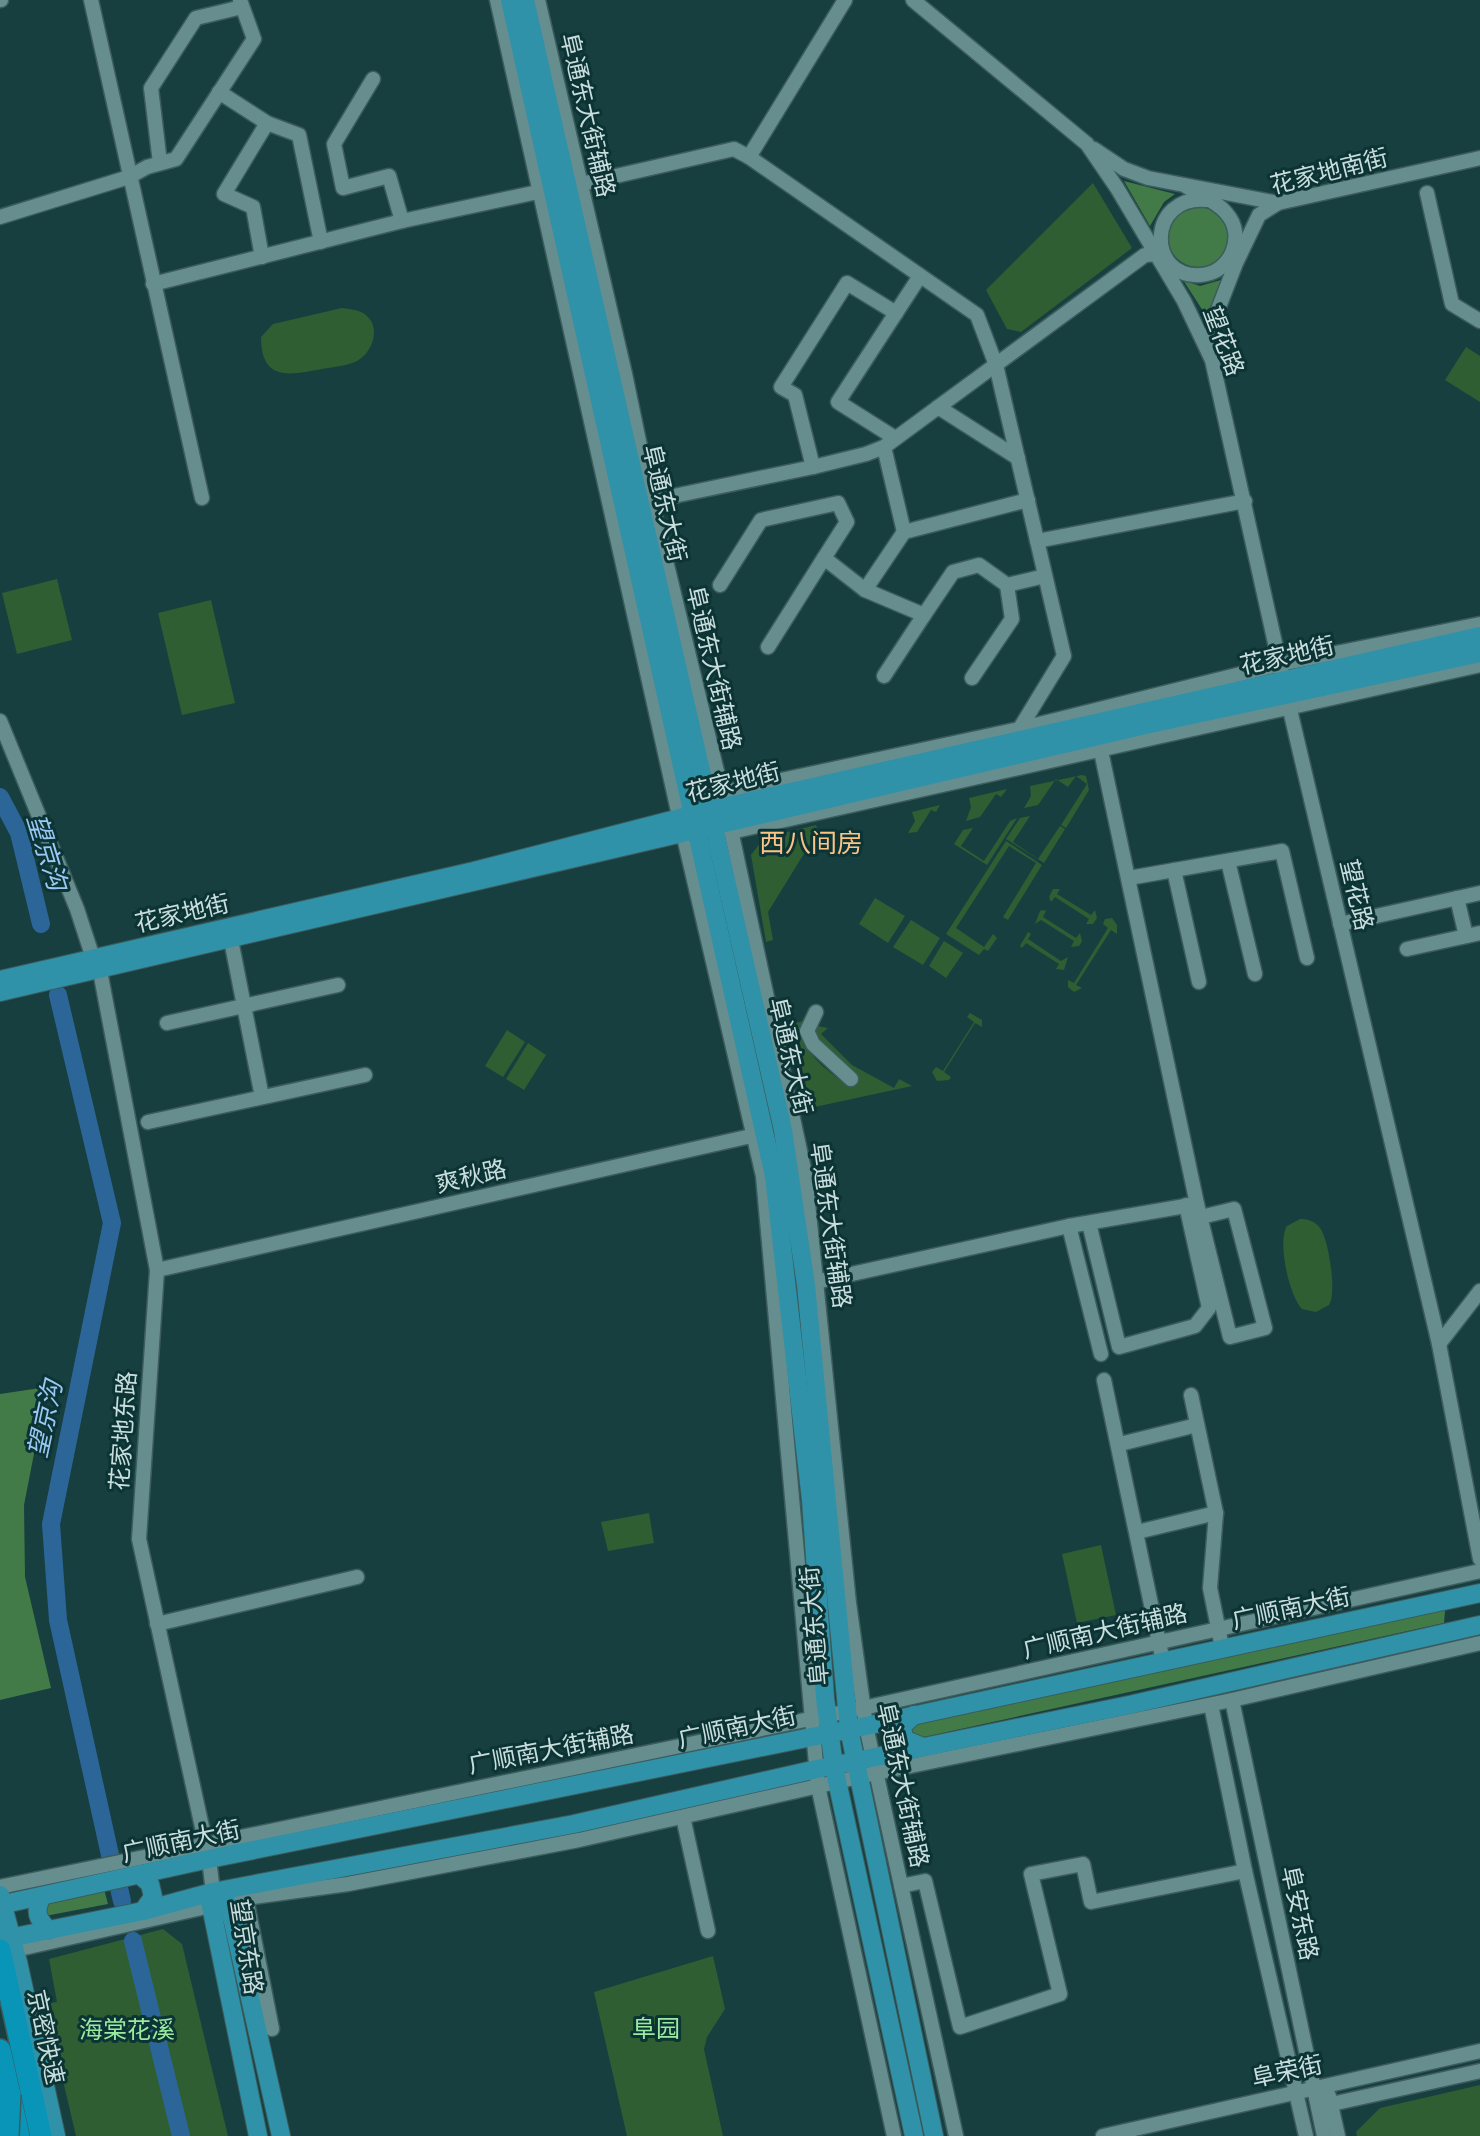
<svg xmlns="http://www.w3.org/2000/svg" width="1480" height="2136" viewBox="0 0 1480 2136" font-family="Cabin,'Noto Sans SC',sans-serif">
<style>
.green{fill:#2e5e32}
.forest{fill:#427b47}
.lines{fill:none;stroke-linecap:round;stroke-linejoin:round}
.river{stroke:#2c6699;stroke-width:18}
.minor-casing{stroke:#3c5c5d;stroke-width:17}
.major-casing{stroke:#3c5c5d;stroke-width:20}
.highway-casing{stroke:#3c5c5d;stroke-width:24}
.minor{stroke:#678e8f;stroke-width:14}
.major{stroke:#2f92a8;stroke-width:18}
.highway{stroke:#0995b8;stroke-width:21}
.highway-bridge-casing{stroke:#3c5c5d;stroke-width:24;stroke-linecap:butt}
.highway-bridge{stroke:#0995b8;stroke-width:21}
.labels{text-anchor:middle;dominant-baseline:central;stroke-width:6;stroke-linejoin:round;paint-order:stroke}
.street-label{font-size:24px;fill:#c9dddd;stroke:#0c3435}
.park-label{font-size:24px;fill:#9aeb9f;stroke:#0c3435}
.neighbourhood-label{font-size:26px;fill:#fbc487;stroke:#0c3435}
.water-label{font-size:26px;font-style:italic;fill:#9ac8f4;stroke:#0c3435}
</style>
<rect width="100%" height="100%" fill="#183f3f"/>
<g class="green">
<polygon points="1093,183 1132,248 1021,332 1007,329 986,290"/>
<path d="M342 308C349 309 358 310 363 313 383 325 373 354 355 362 346 366 332 367 322 369 290 375 261 382 261 337L273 324Z"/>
<polygon points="1466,347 1480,356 1480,402 1445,380"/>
<polygon points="57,579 72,640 17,654 2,593"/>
<polygon points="211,600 235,703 182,715 158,613"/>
<polygon points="1082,775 1086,776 1089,790 1066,828 1061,825 1087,784 1076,776 1068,787 1056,779 1038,805 1024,808 1031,796 1030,786"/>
<polygon points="1007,789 1001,797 996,794 980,817 966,821 971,807 969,798"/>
<polygon points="940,805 936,812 931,810 917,832 908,833 915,821 912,812"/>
<polygon points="1030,816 1013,842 1038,859 1060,826 1065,829 1044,863 1006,839 1020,818"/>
<polygon points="1017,818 987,865 954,844 963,830 973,828 961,846 984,861 1010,821"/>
<polygon points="816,825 818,831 768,912 773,940 766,942 751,855 764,838"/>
<polygon points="1006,841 1042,865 1008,920 1003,917 1036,863 1009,846 956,928 984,947 993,934 997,938 988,951 984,949 979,955 946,934"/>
<polygon points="1053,889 1060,889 1057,894 1091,915 1095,910 1097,918 1093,924 1086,924 1089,919 1055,897 1051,902 1049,897"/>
<polygon points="875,898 905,916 888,943 859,924"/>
<polygon points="1043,910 1046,911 1043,917 1076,938 1080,933 1082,941 1079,946 1071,947 1074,941 1041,920 1035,924 1040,911"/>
<polygon points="1112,918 1117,925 1117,934 1111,930 1076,985 1082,988 1074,992 1068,987 1068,980 1074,983 1108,928 1103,924 1105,919"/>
<polygon points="911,920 940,938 923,965 893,947"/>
<polygon points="1028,932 1031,934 1028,939 1061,961 1068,957 1064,970 1056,969 1059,964 1026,943 1022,948 1020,946"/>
<polygon points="944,941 963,953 946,978 929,966"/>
<polygon points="970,1013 982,1020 982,1027 975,1023 944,1072 951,1077 949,1080 937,1081 932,1072 936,1067 943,1071 974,1022 967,1017"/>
<path d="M803 1021C800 1053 825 1069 849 1086L857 1075 814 1035 817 1026 828 1028 821 1034 852 1065 894 1088 899 1079 912 1086 810 1108 792 1024Z"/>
<polygon points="507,1030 525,1042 503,1077 485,1066"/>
<polygon points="528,1043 546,1055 524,1090 506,1079"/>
<path d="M1300 1219C1308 1219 1315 1221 1320 1228 1329 1240 1337 1293 1329 1305L1316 1312 1302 1309C1289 1296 1277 1241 1287 1226Z"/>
<polygon points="649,1513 654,1543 608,1551 601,1522"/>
<polygon points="1101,1545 1116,1615 1077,1623 1062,1554"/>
<polygon points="163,1929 182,1944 228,2136 76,2136 45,2004 57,2002 49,1959"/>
<polygon points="713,1956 725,2009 707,2037 704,2049 723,2136 627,2136 594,1992"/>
<polygon points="1480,2085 1480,2136 1357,2136 1356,2132 1380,2108"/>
</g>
<g class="forest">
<polygon points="1124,181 1175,194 1164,202 1150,226"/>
<circle cx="1198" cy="237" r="30"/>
<polygon points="1183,280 1200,286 1221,280 1207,317"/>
<polygon points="47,1387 24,1505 25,1577 51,1688 0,1700 0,1394"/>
<polygon points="1440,1608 1445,1611 1444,1623 915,1739 909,1735 910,1724"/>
<polygon points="104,1889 108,1904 45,1916 46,1902"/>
</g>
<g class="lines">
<g class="river">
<polyline points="0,797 19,833 41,924"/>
<polyline points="58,995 112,1223 51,1524 58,1620 110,1855"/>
<polyline points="119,1888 122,1901"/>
<polyline points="133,1941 181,2136"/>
</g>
<defs>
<g id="minor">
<polyline points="0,0 1,0"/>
<polyline points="91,0 202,498"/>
<polyline points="497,0 680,820 763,1176 818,1786 894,2136"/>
<polyline points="538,0 625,374 651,499 729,821 805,1174 849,1603 866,1726 956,2136"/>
<polyline points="913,0 1087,144 1117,188 1184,301 1212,360 1287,697 1439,1344 1480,1559"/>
<polyline points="373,79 334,144 343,188 389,176 402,221"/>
<polyline points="219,92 267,123 299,135 321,242"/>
<polyline points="1094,149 1124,169 1148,178 1278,203"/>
<polyline points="749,157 977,315 996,365 1064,656 1017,733"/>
<polyline points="160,163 151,88 196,18 242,7"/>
<polyline points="572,186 734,149 749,157 845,0"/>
<path d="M1187 187C1199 195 1218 202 1227 214 1246 236 1231 273 1201 275 1146 279 1147 194 1207 200"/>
<polyline points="1427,193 1452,304 1480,321"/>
<polyline points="0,217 129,177 147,167 176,159 254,39 240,0"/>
<polyline points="262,257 253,207 224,194 267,123"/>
<polyline points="153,284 402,221 547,190"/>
<polyline points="1212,353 1212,325 1236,263 1259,215 1278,203 1480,158"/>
<polyline points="938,407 1018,458"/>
<polyline points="895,438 838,402 920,276"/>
<polyline points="884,447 904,532"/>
<polyline points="813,467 795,395 781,387 847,283 896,313"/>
<polyline points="645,502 813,467 866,454 884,447 1145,255 1160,254"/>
<polyline points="1037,541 1245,501"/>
<polyline points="720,585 761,520 838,503 847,522 824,558"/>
<polyline points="865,590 904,532 1028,500"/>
<polyline points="768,647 824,558 865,590 924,615 953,572 979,565 1007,585 1045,576"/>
<polyline points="884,676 924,615"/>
<polyline points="972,678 1012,619 1007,585"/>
<polyline points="0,721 77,909 93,958"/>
<polyline points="1098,737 1197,1204 1230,1337 1265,1328 1234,1209 1201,1217"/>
<polyline points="721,793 1019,729 1281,664 1480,624"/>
<polyline points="731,832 1480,665"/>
<polyline points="1228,861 1255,974"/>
<polyline points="1174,870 1199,982"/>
<polyline points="1129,878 1282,851 1307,958"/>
<polyline points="1457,898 1466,936"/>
<polyline points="1340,924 1480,893"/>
<polyline points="231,940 262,1097"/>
<polyline points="1407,949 1480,933"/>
<polyline points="100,971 157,1270 139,1539 209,1859 213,1892"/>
<polyline points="816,1012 807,1031 813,1044 851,1079"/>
<polyline points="167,1023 338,985"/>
<polyline points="148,1122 365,1075"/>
<polyline points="1089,1223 1119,1347 1195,1326 1209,1308 1186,1205"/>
<polyline points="1069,1226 1101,1354"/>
<polyline points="157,1270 760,1134"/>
<polyline points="811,1283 1069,1226 1197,1204"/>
<polyline points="1439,1344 1480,1291"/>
<polyline points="1104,1380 1161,1652"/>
<polyline points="1191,1395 1216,1513 1210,1588 1222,1647"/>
<polyline points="1120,1444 1197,1425"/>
<polyline points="1137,1532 1216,1513"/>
<polyline points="157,1624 357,1577"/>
<polyline points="1232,1700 1324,2136"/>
<polyline points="1211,1705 1245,1871 1306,2136"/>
<polyline points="683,1817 708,1931"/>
<polyline points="901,1886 925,1881 960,2027 1060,1994 1031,1874 1083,1864 1091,1902 1245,1871"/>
<polyline points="0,1887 863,1708 1480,1571"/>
<polyline points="246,1898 272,2029"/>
<polyline points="5,1949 15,1950 246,1898 348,1884 579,1840 876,1773 1232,1700 1480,1643"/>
<polyline points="1329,2096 1338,2136"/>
<polyline points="1318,2107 1480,2071"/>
<polyline points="1103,2136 1480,2051"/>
</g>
<g id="major">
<polyline points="510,0 774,1176 811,1500 825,1698 834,1767 914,2136"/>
<polyline points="525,0 783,1130 806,1285 849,1729 934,2136"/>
<polyline points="0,980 474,871 711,810 1480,636"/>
<polyline points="0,992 1150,724 1480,653"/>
<polyline points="914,1715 902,1726 904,1739 923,1747"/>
<polyline points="139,1874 150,1884 153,1897 143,1911"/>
<polyline points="213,1892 227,1903 233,1922 281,2136"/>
<polyline points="213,1892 211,1906 258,2136"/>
<polyline points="0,1895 18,1962 56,2136"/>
<path d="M42 1896C34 1912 37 1918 49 1931"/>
<polyline points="0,1905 209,1859 866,1726 1480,1593"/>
<polyline points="0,1940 143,1911 213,1892 574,1824 817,1769 1129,1705 1480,1625"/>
</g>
<g id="highway">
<polyline points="0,1950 41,2136"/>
<polyline points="0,2050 19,2136"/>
</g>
</defs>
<use href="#minor" class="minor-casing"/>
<use href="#major" class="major-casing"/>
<use href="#highway" class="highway-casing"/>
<use href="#minor" class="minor"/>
<use href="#major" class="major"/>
<use href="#highway" class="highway"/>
<defs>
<polyline id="highway-bridge" points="8,2136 10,2094"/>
</defs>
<use href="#highway-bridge" class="highway-bridge-casing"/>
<use href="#highway-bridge" class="highway-bridge"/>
</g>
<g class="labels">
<g class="street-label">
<text transform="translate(588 115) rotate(77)">阜通东大街辅路</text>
<text transform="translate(1329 171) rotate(-14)">花家地南街</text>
<text transform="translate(1224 341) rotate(69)">望花路</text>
<text transform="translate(665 503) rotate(77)">阜通东大街</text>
<text transform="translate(1287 655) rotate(-13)">花家地街</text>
<text transform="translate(714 668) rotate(77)">阜通东大街辅路</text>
<text transform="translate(733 782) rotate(-14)">花家地街</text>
<text transform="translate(1357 895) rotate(77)">望花路</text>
<text transform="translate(182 913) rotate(-13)">花家地街</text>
<text transform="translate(791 1056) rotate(77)">阜通东大街</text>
<text transform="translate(471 1176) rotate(-13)">爽秋路</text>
<text transform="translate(831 1225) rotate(82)">阜通东大街辅路</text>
<text transform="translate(123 1431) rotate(-86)">花家地东路</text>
<text transform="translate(1291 1608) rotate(-12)">广顺南大街</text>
<text transform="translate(814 1626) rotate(-95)">阜通东大街</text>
<text transform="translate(1105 1631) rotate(-13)">广顺南大街辅路</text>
<text transform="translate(737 1727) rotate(-12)">广顺南大街</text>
<text transform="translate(551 1749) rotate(-11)">广顺南大街辅路</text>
<text transform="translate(903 1785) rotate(78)">阜通东大街辅路</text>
<text transform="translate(181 1841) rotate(-12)">广顺南大街</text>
<text transform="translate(1300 1913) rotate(78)">阜安东路</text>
<text transform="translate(247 1947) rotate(81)">望京东路</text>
<text transform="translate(46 2037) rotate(78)">京密快速</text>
<text transform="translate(1287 2071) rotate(-12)">阜荣街</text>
</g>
<g class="park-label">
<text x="656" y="2028">阜园</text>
<text x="127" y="2029">海棠花溪</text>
</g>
<g class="neighbourhood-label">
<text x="811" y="843">西八间房</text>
</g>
<g class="water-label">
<text transform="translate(47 852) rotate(73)">望京沟</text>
<text transform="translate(45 1419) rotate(-78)">望京沟</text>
</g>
</g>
</svg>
